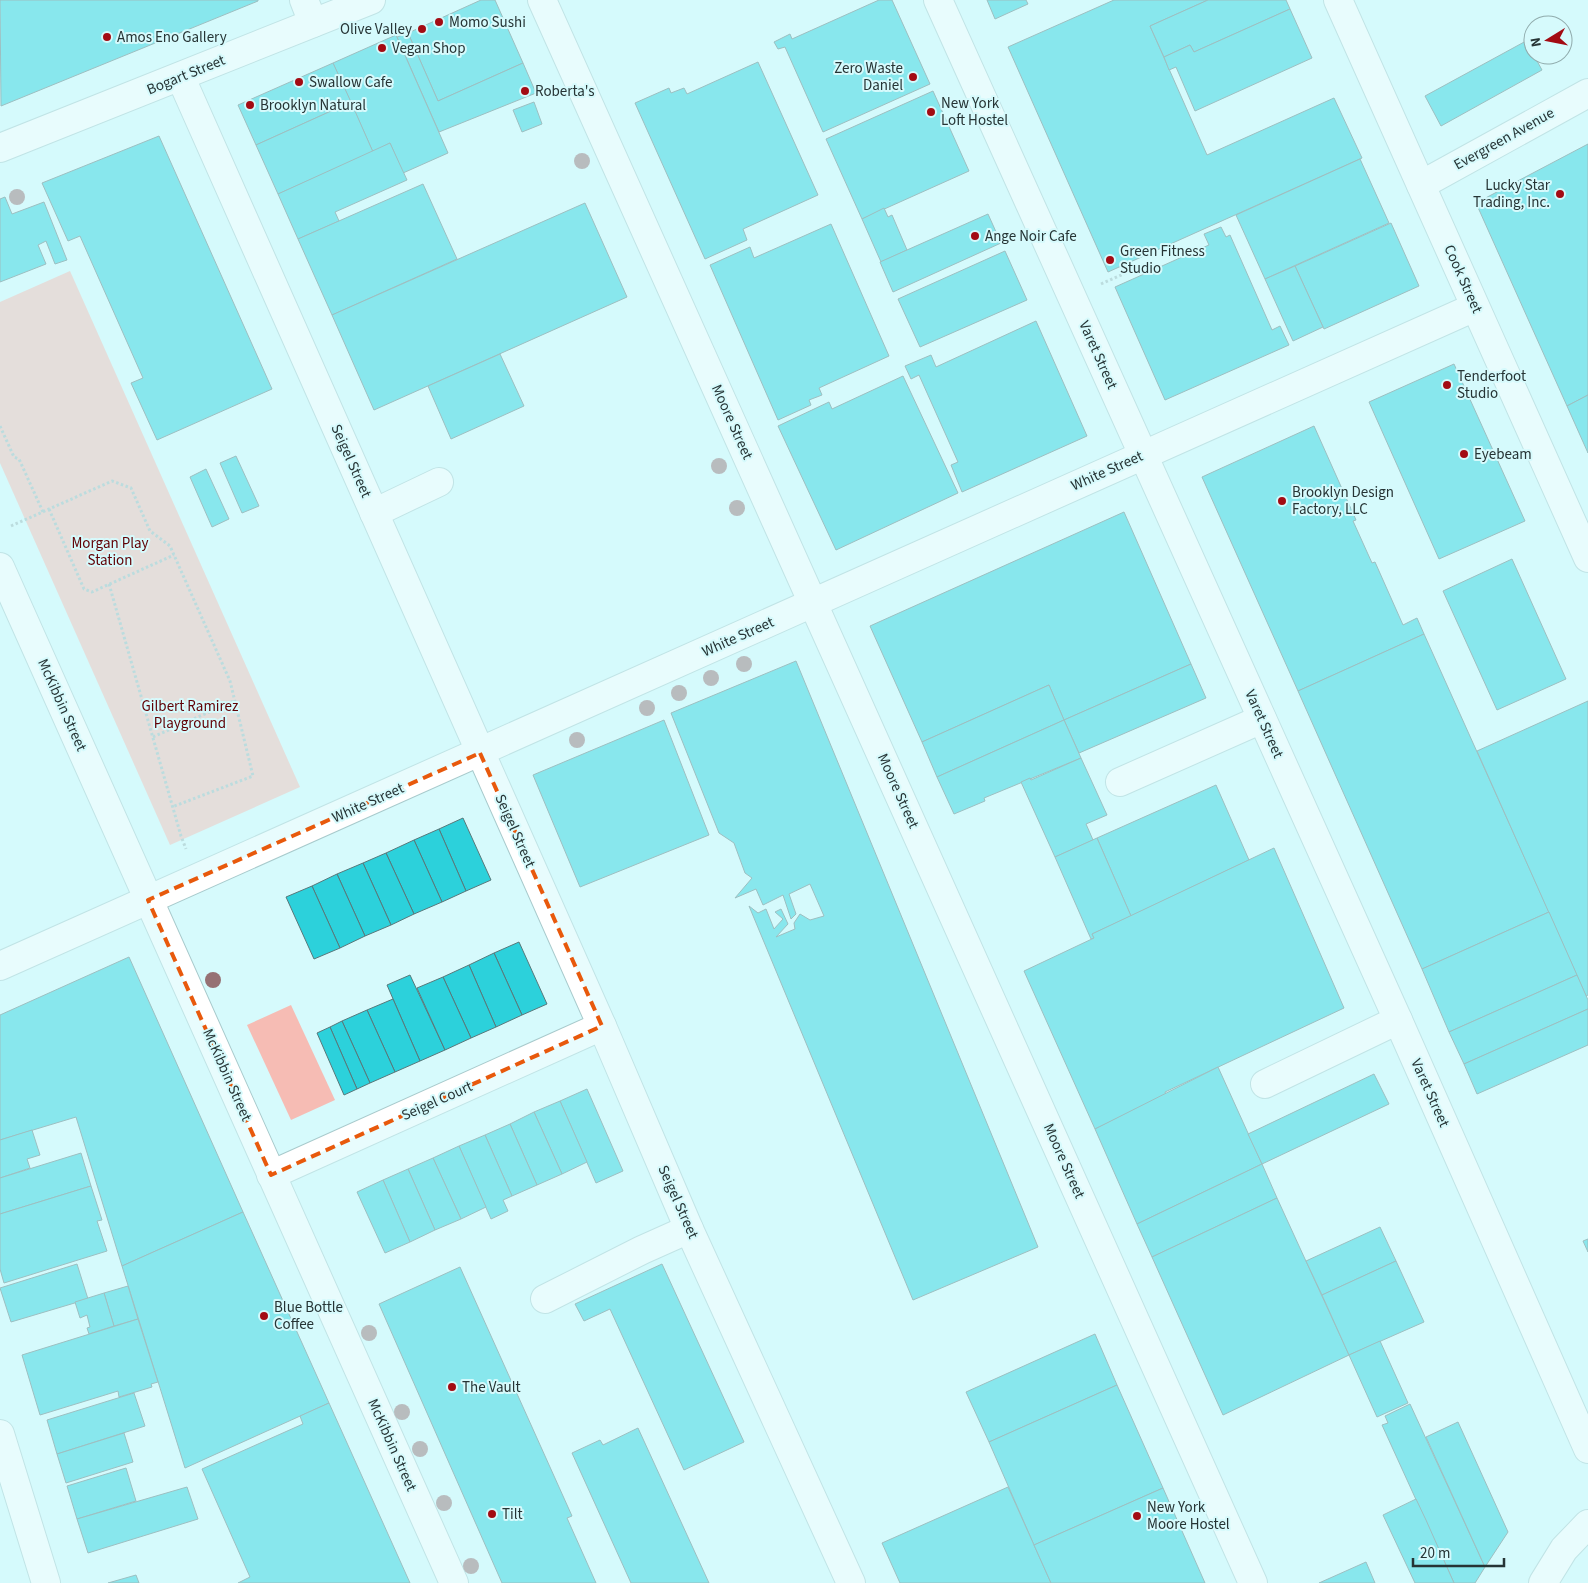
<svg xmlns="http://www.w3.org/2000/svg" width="1588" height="1583" viewBox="0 0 1588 1583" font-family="'Source Sans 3',sans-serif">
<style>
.green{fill:#f6bcb4}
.building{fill:#2cd1db;stroke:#58787a}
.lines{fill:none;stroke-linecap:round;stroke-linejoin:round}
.minor-casing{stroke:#a8cacc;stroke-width:30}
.major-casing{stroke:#a8cacc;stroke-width:30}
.path{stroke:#9cb9bb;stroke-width:3;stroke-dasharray:2.5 2.5;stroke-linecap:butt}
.minor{stroke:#fff;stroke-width:28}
.major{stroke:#fff;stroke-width:28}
.tree{fill:#967174}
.marked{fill:none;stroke:#e8590c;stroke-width:4;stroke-dasharray:10 6;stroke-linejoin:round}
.poi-dot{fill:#a30b13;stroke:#d6fafc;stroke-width:2}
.labels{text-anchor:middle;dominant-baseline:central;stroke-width:4;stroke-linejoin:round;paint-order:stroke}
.poi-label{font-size:15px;fill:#263435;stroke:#d6fafc;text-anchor:start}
.street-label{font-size:15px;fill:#263435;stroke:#d6fafc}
.park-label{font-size:15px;fill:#610105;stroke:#d6fafc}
</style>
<rect width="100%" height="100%" fill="#d6fafc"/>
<g class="green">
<polygon points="70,271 300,787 170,845 0,463 0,302"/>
<polygon points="291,1005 335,1100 291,1120 247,1025"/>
</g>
<g class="building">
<polygon points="0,0 258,0 258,1 1,106"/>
<polygon points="481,0 495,0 523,63 438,101 408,33"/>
<polygon points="879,0 892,0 930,84 823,132 785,47 778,49 774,42 790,34 792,39"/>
<polygon points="987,0 1026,0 1028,4 995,19"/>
<polygon points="1114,0 1208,0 1150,26 1207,155 1334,98 1362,158 1108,272 1008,47"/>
<polygon points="1208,0 1286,0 1290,9 1194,52 1190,45 1164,57 1150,26"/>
<polygon points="1290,9 1312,58 1195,111 1176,67 1169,70 1164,57 1190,45 1194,52"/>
<polygon points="408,33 438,101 523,63 536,93 439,132 397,37"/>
<polygon points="396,35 448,153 403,173 390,143 373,152 333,63"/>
<polygon points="1526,41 1542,70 1441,126 1425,96"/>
<polygon points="758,62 818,195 743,229 747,240 705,259 635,103 669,88 671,93 684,88 687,94"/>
<polygon points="333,63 351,102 256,145 238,105"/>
<polygon points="933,91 969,171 862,219 826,139"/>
<polygon points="351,102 373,152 278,194 256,145"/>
<polygon points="534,102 542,124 522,132 513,110"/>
<polygon points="159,136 272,389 157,440 131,383 143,378 80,236 68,241 42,183"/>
<polygon points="390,143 407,180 335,212 339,221 298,239 278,194"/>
<polygon points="1588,144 1588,395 1567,406 1476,203"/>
<polygon points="1360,159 1389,223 1265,279 1236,215"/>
<polygon points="423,184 457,259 332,315 298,239"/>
<polygon points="5,197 12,214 44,202 67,260 55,264 46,241 38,245 46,264 0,282 0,199"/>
<polygon points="585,203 627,297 374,410 332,315"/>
<polygon points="884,208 888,217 892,215 907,250 881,262 862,219"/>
<polygon points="988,214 1001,243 893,292 880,262"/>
<polygon points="1391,223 1419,286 1324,329 1295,266"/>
<polygon points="831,224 889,356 819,388 822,395 809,400 811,405 778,420 710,265 750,247 754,258"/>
<polygon points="1221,227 1226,237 1230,235 1272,330 1280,326 1289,345 1165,400 1115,287 1209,245 1204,234"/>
<polygon points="1005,251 1027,300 920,347 898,299"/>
<polygon points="1295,266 1323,327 1293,341 1265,279"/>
<polygon points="1036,321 1087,436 962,492 951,465 958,462 919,375 911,379 905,366 931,355 936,367"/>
<polygon points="500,354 524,406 451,439 428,386"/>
<polygon points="1454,364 1525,521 1439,559 1369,402"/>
<polygon points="903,376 958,493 836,550 778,426 829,402 832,409"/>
<polygon points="1588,395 1588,453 1567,406"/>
<polygon points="1314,426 1356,520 1353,521 1372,563 1375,562 1403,625 1417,618 1424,634 1298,691 1202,477"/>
<polygon points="236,456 259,506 242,513 220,463"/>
<polygon points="206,469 229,519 212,527 190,477"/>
<polygon points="1124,512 1191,664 1064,720 1049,685 922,742 870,626"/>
<polygon points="1512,559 1566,679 1497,710 1443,591"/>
<polygon points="1424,634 1549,912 1422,969 1298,691"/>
<polygon points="796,661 1038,1247 913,1300 749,906 758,913 766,909 774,929 783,919 775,912 781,909 788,924 776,937 795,929 794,923 800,914 810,920 824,916 810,884 789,894 796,914 791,919 783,895 763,905 756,889 735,898 752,878 745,873 734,843 719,833 671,713"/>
<polygon points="1191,664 1206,698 1079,753 1064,720"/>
<polygon points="1049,685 1064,720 937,777 922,742"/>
<polygon points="1588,701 1588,995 1586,996 1477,751"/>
<polygon points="664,720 709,835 580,887 533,775"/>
<polygon points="1064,720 1081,758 984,798 985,801 954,814 937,777"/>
<polygon points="1081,758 1107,815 1086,824 1093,840 1055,857 1021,782 1030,778 1031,780"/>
<polygon points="1216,785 1249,860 1131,916 1097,838"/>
<polygon points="463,818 491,880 466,891 439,829"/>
<polygon points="439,829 466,891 442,902 414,840"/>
<polygon points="1097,838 1131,916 1092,934 1094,938 1091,939 1055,857"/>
<polygon points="414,840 442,902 414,914 386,853"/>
<polygon points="1274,848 1344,1008 1165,1092 1166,1095 1095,1129 1024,971 1094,938 1092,934"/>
<polygon points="386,853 414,914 391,925 363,863"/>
<polygon points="363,863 391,925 365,936 337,874"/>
<polygon points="337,874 365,936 340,948 312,886"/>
<polygon points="312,886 340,948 314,959 286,897"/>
<polygon points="1549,912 1577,975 1449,1032 1422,969"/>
<polygon points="519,942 547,1004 522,1015 494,953"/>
<polygon points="494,953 522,1015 496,1027 469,965"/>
<polygon points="129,957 243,1212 122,1266 76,1117 0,1140 0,1015"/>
<polygon points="469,965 496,1027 471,1038 443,977"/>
<polygon points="410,975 445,1050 420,1061 387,985"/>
<polygon points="1577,975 1588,1000 1588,1009 1464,1064 1449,1032"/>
<polygon points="443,977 471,1038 445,1050 417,988"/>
<polygon points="393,999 420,1061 395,1072 367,1010"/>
<polygon points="1588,1009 1588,1045 1477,1094 1464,1064"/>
<polygon points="367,1010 395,1072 370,1083 342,1021"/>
<polygon points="342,1021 370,1083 357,1089 330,1027"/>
<polygon points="330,1027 357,1089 344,1095 317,1033"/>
<polygon points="1218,1067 1262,1164 1137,1224 1095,1129"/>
<polygon points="1374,1074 1389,1104 1262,1164 1248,1134"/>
<polygon points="587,1089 623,1171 596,1183 560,1101"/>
<polygon points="560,1101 587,1162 562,1174 534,1112"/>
<polygon points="534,1112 562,1174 537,1185 510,1124"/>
<polygon points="510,1124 537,1185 512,1196 485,1135"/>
<polygon points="32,1130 40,1155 27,1159 30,1168 0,1178 0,1140"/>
<polygon points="485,1135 512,1196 503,1200 508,1211 491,1219 459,1146"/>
<polygon points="459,1146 486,1207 461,1219 433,1158"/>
<polygon points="81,1153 91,1186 0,1214 0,1178"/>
<polygon points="433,1158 461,1219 435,1230 408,1169"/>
<polygon points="1262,1164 1277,1198 1152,1257 1137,1224"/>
<polygon points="408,1169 435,1230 410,1242 383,1180"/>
<polygon points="383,1180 410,1242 385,1253 357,1192"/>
<polygon points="91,1186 102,1220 97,1221 107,1251 4,1283 0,1269 0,1214"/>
<polygon points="1277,1198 1349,1355 1223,1415 1152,1257"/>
<polygon points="243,1212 329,1403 185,1468 122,1266"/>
<polygon points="1380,1227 1396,1261 1322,1295 1306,1261"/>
<polygon points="1588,1239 1588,1252 1583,1241"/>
<polygon points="1396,1261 1424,1322 1349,1355 1322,1295"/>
<polygon points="77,1264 88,1299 11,1322 0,1288"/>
<polygon points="662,1264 744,1442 684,1470 610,1309 584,1321 575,1304"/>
<polygon points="460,1267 572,1516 567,1518 596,1583 502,1583 379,1304"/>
<polygon points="128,1286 138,1319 114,1326 104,1293"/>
<polygon points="104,1293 114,1326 89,1334 87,1328 90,1327 87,1315 80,1318 75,1302"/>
<polygon points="138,1319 158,1382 151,1384 152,1387 119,1397 118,1391 40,1415 22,1355"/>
<polygon points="1095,1334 1117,1385 989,1442 966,1392"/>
<polygon points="1380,1341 1408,1403 1377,1417 1349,1355"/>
<polygon points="1117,1385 1163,1488 1034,1545 989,1442"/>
<polygon points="134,1393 145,1426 57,1454 47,1420"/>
<polygon points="329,1403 410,1583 238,1583 250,1577 202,1469 303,1424 300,1416"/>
<polygon points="1410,1404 1485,1567 1475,1583 1454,1583 1382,1425 1388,1423 1385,1416"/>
<polygon points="1458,1422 1508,1532 1485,1567 1426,1437"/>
<polygon points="638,1428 709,1583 631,1583 572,1453 600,1440 603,1445"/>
<polygon points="124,1433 133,1462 66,1483 57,1454"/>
<polygon points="126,1468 136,1501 77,1519 67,1486"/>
<polygon points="187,1487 198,1519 88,1553 77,1519"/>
<polygon points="1008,1487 1051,1583 900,1583 882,1543"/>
<polygon points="1163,1488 1205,1583 1051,1583 1034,1545"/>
<polygon points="1416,1499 1426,1520 1454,1583 1415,1583 1383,1515"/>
<polygon points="1366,1562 1375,1583 1319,1583"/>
<polygon points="136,1575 139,1583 108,1583"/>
</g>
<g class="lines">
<defs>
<g id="minor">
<polyline points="304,0 313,23"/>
<polyline points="542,0 1253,1583"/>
<polyline points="938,0 1398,1020 1588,1449"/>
<polyline points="1338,0 1588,558"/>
<polyline points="181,78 602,1026 689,1229 851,1583"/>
<polyline points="0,148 371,0"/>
<polyline points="1421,185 1588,93"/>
<polyline points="374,513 439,482"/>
<polyline points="0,567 454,1583"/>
<polyline points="1120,782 1262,719"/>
<polyline points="0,966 1475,307"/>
<polyline points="1265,1084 1398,1020"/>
<polyline points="271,1175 602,1026"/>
<polyline points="545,1299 642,1250 689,1229"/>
<polyline points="0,1434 46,1583"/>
</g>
<polyline id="major" points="1543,1583 1564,1549 1588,1524"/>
</defs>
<use href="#minor" class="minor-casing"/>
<use href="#major" class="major-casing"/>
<g class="path">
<polyline points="1101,284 1146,264"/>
<polyline points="0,426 14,457 19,459 43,512"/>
<polyline points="49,509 84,589 92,592 174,555"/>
<polyline points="11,526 112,481 131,488 150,531 170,546 230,681 253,776 172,807"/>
<polyline points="109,584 181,836 186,849"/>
<polyline points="153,737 234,701"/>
</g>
<use href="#minor" class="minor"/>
<use href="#major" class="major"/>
</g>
<g class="tree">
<circle cx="582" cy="161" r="8"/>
<circle cx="17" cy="197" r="8"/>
<circle cx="719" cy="466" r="8"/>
<circle cx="737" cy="508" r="8"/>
<circle cx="744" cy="664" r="8"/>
<circle cx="711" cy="678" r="8"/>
<circle cx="679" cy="693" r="8"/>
<circle cx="647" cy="708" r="8"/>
<circle cx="577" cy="740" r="8"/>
<circle cx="213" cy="980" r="8"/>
<circle cx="369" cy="1333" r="8"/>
<circle cx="402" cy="1412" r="8"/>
<circle cx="420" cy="1449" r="8"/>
<circle cx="444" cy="1503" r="8"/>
<circle cx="471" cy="1566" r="8"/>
</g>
<path d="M0 0H1588V1583H0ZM480 753 602 1026 271 1175 148 900Z" fill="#d6fafc" fill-opacity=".55" fill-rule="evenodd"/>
<path class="marked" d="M480 753 602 1026 271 1175 148 900Z"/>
<g class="poi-dot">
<circle cx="439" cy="22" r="5"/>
<circle cx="422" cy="29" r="5"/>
<circle cx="107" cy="37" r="5"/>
<circle cx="382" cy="48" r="5"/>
<circle cx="913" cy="77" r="5"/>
<circle cx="299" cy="82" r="5"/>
<circle cx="525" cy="91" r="5"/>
<circle cx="250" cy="105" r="5"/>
<circle cx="931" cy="112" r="5"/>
<circle cx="1560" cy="194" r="5"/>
<circle cx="975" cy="236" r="5"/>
<circle cx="1110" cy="260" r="5"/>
<circle cx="1447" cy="385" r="5"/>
<circle cx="1464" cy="454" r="5"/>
<circle cx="1282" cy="501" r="5"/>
<circle cx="264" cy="1316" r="5"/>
<circle cx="452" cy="1387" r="5"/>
<circle cx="492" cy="1514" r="5"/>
<circle cx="1137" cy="1516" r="5"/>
</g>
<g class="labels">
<g class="poi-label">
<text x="449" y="22">Momo Sushi</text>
<text x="412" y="29" text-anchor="end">Olive Valley</text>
<text x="117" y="37">Amos Eno Gallery</text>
<text x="392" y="48">Vegan Shop</text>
<text x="903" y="68" text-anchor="end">Zero Waste<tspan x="903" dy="17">Daniel</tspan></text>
<text x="309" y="82">Swallow Cafe</text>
<text x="535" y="91">Roberta's</text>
<text x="941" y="103">New York<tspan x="941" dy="17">Loft Hostel</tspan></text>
<text x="260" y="105">Brooklyn Natural</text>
<text x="1550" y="185" text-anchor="end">Lucky Star<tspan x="1550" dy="17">Trading, Inc.</tspan></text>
<text x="985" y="236">Ange Noir Cafe</text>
<text x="1120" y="251">Green Fitness<tspan x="1120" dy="17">Studio</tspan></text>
<text x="1457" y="376">Tenderfoot<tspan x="1457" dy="17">Studio</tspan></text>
<text x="1474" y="454">Eyebeam</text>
<text x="1292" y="492">Brooklyn Design<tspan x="1292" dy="17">Factory, LLC</tspan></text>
<text x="274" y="1307">Blue Bottle<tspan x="274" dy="17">Coffee</tspan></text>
<text x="462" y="1387">The Vault</text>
<text x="1147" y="1507">New York<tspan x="1147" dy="17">Moore Hostel</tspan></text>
<text x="502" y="1514">Tilt</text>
</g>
<g class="street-label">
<text transform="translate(186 75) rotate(-22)">Bogart Street</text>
<text transform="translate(1504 139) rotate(-29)">Evergreen Avenue</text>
<text transform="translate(1463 279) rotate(66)">Cook Street</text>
<text transform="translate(1098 355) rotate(66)">Varet Street</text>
<text transform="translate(732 422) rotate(66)">Moore Street</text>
<text transform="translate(351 461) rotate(66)">Seigel Street</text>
<text transform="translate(1107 471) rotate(-24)">White Street</text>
<text transform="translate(738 637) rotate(-24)">White Street</text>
<text transform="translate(62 705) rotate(66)">McKibbin Street</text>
<text transform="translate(1264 724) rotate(66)">Varet Street</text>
<text transform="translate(898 791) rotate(66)">Moore Street</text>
<text transform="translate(368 803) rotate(-24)">White Street</text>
<text transform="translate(515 831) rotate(66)">Seigel Street</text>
<text transform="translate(227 1075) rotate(66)">McKibbin Street</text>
<text transform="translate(1430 1093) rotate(66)">Varet Street</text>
<text transform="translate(437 1101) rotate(-24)">Seigel Court</text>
<text transform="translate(1064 1161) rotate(66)">Moore Street</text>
<text transform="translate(678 1202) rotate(66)">Seigel Street</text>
<text transform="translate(392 1445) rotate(66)">McKibbin Street</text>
</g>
<g class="park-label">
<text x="110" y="543">Morgan Play<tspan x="110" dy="17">Station</tspan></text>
<text x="190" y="706">Gilbert Ramirez<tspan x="190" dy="17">Playground</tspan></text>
</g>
</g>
<g transform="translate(1548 40) rotate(260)"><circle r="24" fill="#d6fafc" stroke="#90abac"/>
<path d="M0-4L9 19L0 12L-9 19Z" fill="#a30b13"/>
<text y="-8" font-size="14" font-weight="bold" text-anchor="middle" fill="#263435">N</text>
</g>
<path d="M1413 1558v8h91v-8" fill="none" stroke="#263435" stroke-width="2.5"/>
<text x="1420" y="1558" font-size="15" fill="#263435" stroke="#d6fafc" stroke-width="4" paint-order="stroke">20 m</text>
</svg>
